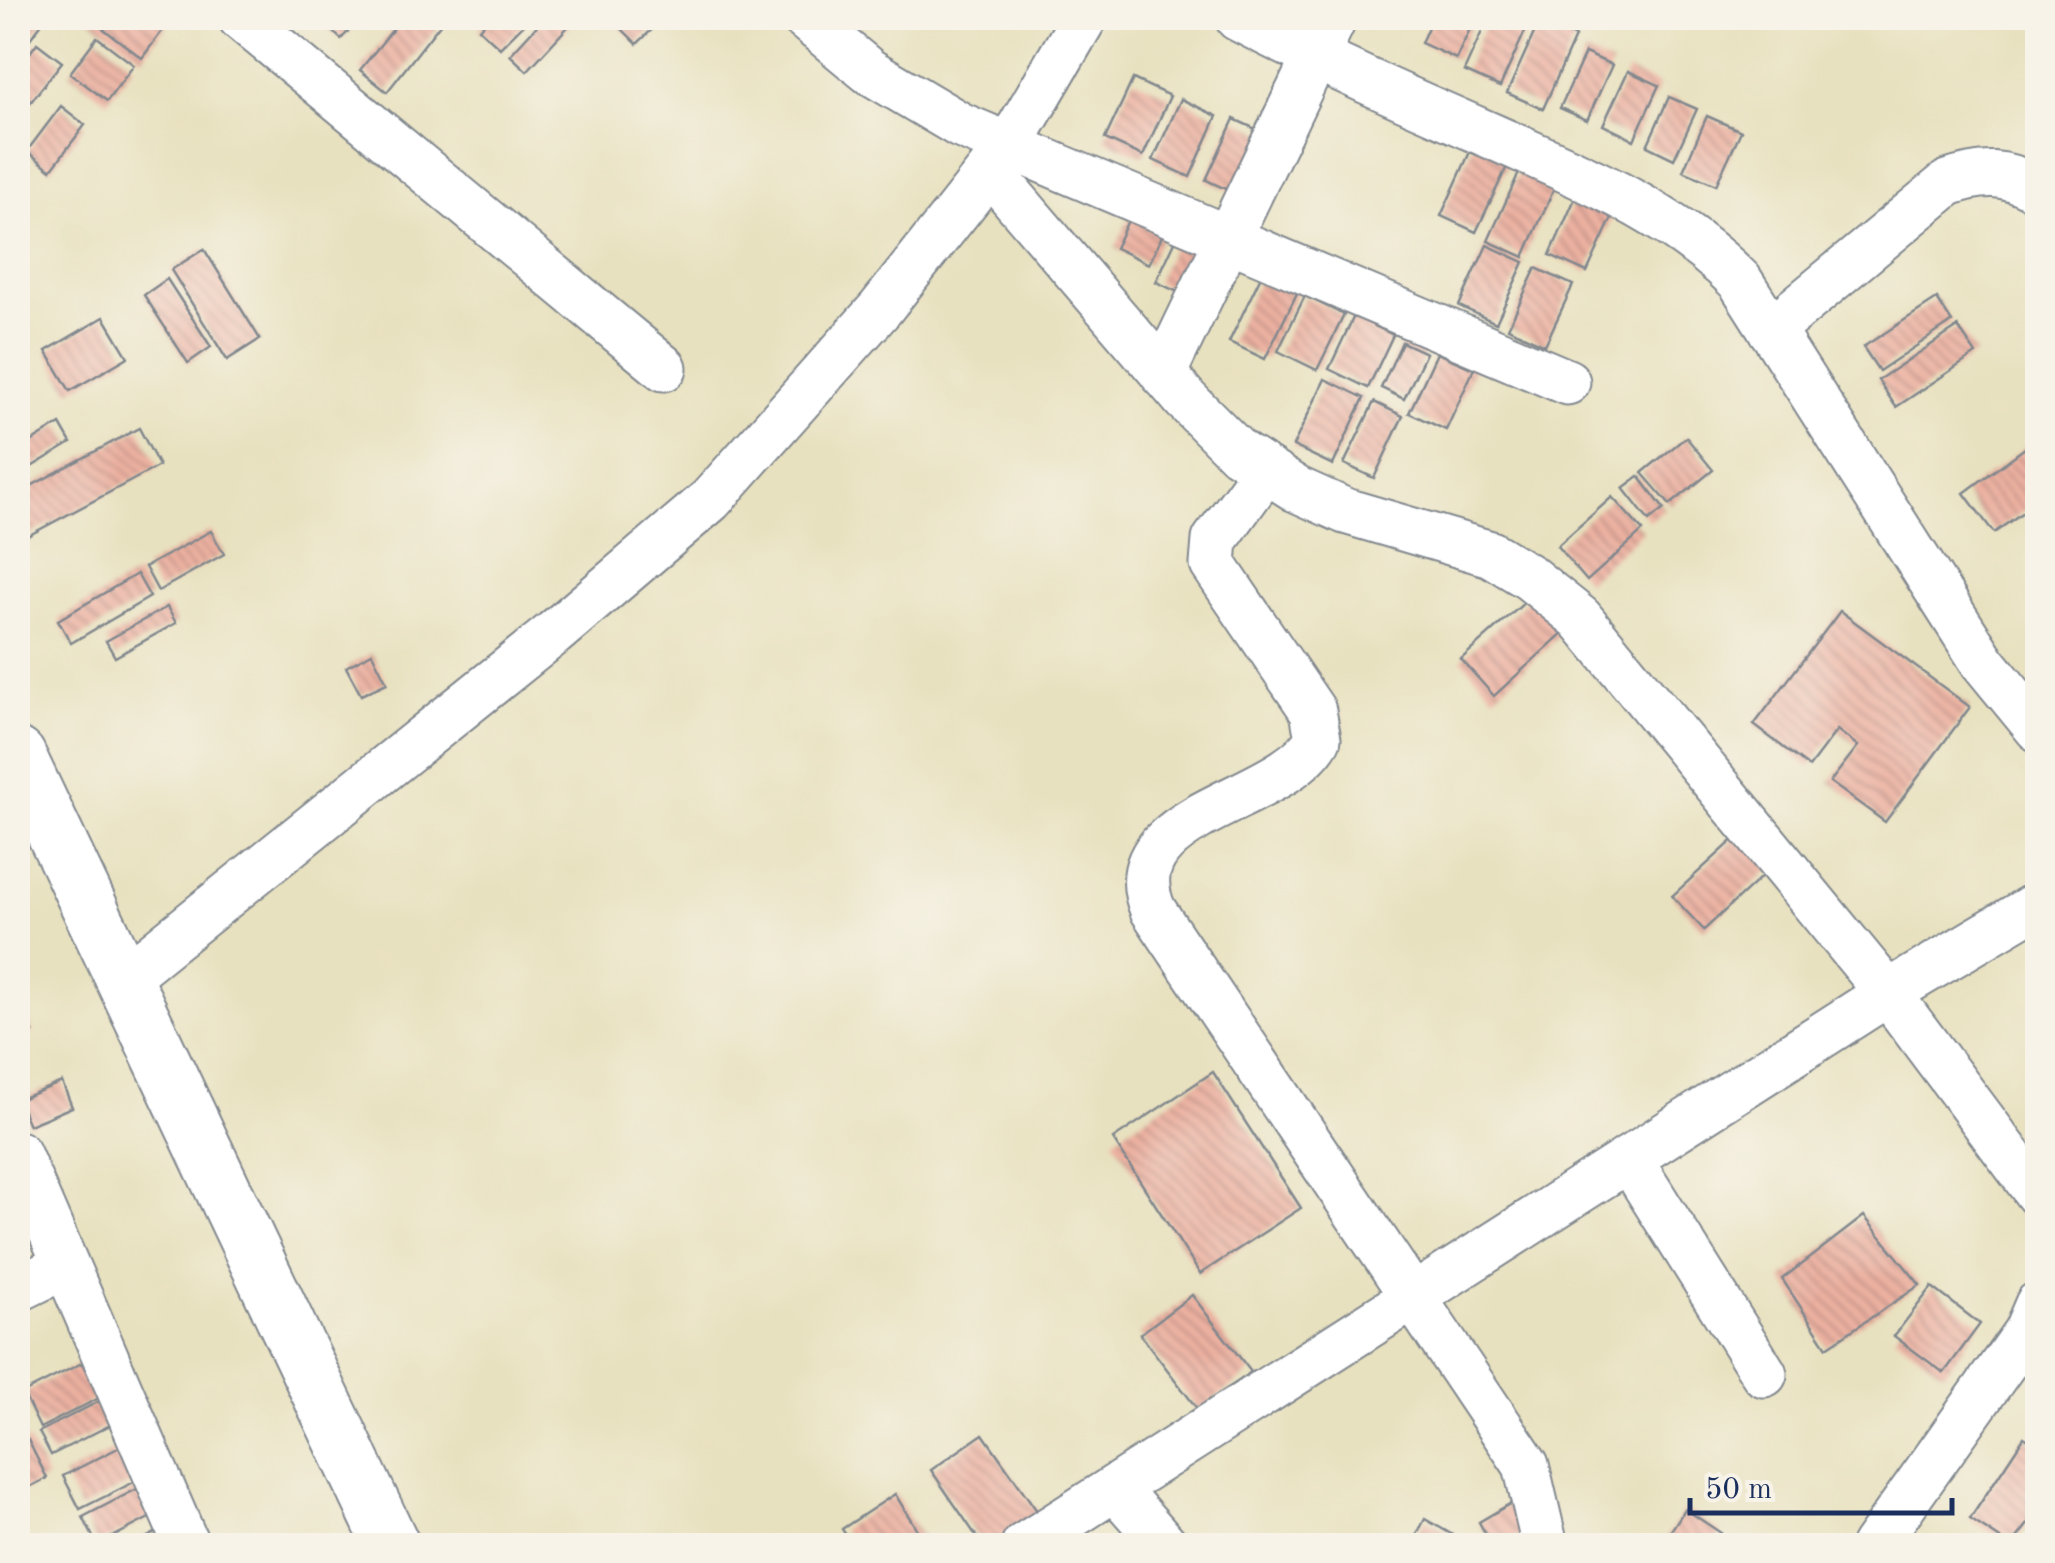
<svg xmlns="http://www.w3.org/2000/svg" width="2055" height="1563" viewBox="0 0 2055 1563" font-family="'Old Standard TT',serif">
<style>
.building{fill:url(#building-back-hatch)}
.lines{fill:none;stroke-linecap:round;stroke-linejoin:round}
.minor-casing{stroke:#82888e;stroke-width:49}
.major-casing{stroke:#82888e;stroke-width:59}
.minor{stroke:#fff;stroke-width:45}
.major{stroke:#fff;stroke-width:55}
</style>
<defs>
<pattern id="building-back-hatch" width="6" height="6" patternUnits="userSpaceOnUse" patternTransform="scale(2.5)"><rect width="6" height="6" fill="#ecb1a0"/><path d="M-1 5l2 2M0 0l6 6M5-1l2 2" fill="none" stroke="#be9086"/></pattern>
</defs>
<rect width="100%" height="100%" fill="#f7f3e8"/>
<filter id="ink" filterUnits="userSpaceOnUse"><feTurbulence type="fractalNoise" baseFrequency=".01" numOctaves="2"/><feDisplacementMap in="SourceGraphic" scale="20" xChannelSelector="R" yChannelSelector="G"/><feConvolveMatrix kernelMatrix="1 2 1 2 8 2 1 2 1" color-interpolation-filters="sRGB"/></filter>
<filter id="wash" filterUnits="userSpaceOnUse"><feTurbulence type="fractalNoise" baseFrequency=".0048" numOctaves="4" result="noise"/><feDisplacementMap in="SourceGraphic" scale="40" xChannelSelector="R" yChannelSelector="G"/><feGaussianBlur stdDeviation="2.25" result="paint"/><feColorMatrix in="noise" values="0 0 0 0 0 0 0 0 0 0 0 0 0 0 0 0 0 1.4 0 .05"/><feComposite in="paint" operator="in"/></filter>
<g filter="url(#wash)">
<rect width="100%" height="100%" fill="#e8e1bf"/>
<g id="blocks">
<g class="building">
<polygon points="18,18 46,18 26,44 18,37"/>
<polygon points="89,18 172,18 142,58"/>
<polygon points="318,18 361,18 341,39"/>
<polygon points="402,18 434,18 441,23 387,92 360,70"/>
<polygon points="489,18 530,18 500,48 479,29"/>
<polygon points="544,18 576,18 527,71 510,55"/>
<polygon points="611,18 664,18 637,44"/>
<polygon points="1432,18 1475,18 1456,59 1421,43"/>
<polygon points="1488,18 1531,18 1500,87 1464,71"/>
<polygon points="1540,20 1575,37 1543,109 1507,93"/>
<polygon points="97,37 134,65 107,101 70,73"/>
<polygon points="37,43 62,62 22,113 18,109 18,69"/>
<polygon points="1585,53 1612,65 1587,120 1560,108"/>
<polygon points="1628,71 1659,85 1634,140 1603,125"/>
<polygon points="1133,79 1170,96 1143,156 1105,139"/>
<polygon points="1669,97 1697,109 1674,159 1647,146"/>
<polygon points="1181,99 1217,116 1190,177 1153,160"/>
<polygon points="61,106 85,125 51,170 27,151"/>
<polygon points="1707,116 1741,131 1716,185 1683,171"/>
<polygon points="1234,119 1271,136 1243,197 1206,180"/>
<polygon points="1474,143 1510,160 1476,232 1441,216"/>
<polygon points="1521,168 1556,184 1524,257 1488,241"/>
<polygon points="1577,194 1615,211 1587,272 1550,255"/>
<polygon points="1133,210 1167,225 1149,264 1115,248"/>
<polygon points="1180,231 1217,249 1193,299 1156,282"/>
<polygon points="1487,245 1524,262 1496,323 1459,306"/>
<polygon points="204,249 260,339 227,360 171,270"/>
<polygon points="1536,268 1573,285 1545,345 1508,328"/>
<polygon points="1262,274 1298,291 1265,359 1229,342"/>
<polygon points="167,279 211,347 188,363 144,295"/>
<polygon points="1305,296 1344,315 1317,370 1278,351"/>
<polygon points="1937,299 1952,322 1879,371 1863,347"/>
<polygon points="1354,316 1393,335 1368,388 1329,369"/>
<polygon points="104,317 128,357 70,391 46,351"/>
<polygon points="1958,327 1976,354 1896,407 1878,380"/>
<polygon points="1402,342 1426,353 1404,399 1381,388"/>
<polygon points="1437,353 1474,369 1446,430 1409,413"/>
<polygon points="1325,379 1364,398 1333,465 1293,446"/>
<polygon points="1374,402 1403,416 1374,478 1344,464"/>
<polygon points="60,424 71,443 18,475 18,450"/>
<polygon points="139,428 159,466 20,540 18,493"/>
<polygon points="1686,437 1713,470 1670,505 1642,473"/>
<polygon points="2033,442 2038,449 2038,501 1994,533 1964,493"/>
<polygon points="1639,476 1664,509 1649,521 1623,488"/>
<polygon points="1612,497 1643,531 1587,581 1557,546"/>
<polygon points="211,531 224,554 158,591 145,567"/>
<polygon points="137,574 150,597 71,643 58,620"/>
<polygon points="1534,594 1566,630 1494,696 1461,659"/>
<polygon points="167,607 176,623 115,657 106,641"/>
<polygon points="1840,611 1970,707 1885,822 1830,782 1858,746 1837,730 1809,767 1754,725"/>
<polygon points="372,653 387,683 361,695 346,667"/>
<polygon points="1741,833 1772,867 1704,930 1672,896"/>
<polygon points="21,1005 33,1032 18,1038 18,1007"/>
<polygon points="1213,1072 1301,1208 1200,1274 1113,1139"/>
<polygon points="62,1082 72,1107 29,1125 18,1100"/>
<polygon points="18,1203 46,1222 18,1237"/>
<polygon points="1864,1216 1920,1285 1827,1347 1782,1279"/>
<polygon points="1932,1287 1980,1324 1944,1373 1894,1336"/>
<polygon points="1192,1295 1251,1372 1199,1411 1140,1334"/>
<polygon points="82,1363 99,1398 40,1428 23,1393"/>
<polygon points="102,1400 114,1423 51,1455 39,1432"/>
<polygon points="983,1434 1042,1518 1002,1546 983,1546 931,1470"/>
<polygon points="2024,1437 2038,1446 2038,1511 2011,1546 1970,1519"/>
<polygon points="28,1440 47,1478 18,1493 18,1445"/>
<polygon points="124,1445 140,1479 80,1509 63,1476"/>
<polygon points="139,1488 153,1516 97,1545 83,1517"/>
<polygon points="895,1494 922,1538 910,1546 852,1546 842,1529"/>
<polygon points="1513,1502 1529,1530 1503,1546 1492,1546 1479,1522"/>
<polygon points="1685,1509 1721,1533 1713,1546 1661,1546"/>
<polygon points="1425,1519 1472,1546 1411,1546"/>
<polygon points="163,1529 172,1546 130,1546"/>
</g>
</g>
</g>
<g filter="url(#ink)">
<use href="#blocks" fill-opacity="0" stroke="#82888e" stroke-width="2.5"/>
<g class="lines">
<defs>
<g id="minor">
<polyline points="241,18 664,368"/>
<polyline points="805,18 869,71 960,125 1567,382"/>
<path d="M1238 18C1322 62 1409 100 1496 138 1585 178 1670 211 1740 281L1983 662 2038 729"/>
<polyline points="990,171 1186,400 1238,452 1296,489 1345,511 1491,554 1529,577 1580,618 1888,993 2038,1194"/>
<path d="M1771 330 1948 183C1983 171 2005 170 2038 190"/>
<polyline points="1163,374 1334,18"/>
<path d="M1266 470 1215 540 1213 564 1313 711 1318 739C1282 804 1112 813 1153 910L1526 1465 1545 1546"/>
<polyline points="123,979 554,633 710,500 881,308 1009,146 1084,18"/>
<polyline points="18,1154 187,1546"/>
<polyline points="1629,1159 1764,1374"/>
<polyline points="18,1289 63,1267"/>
<polyline points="1115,1488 1166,1546"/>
<polyline points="1024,1546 1888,993 2038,904"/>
<polyline points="1874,1546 2026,1332 2038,1304"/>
</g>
<polyline id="major" points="18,756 392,1546"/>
</defs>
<use href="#minor" class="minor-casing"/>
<use href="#major" class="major-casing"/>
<use href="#minor" class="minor"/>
<use href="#major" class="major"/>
</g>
</g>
<rect width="2055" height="1563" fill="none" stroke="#f7f3e8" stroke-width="60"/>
<path d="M1690 1498v15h262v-15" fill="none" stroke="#1b2f5e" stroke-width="5"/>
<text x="1705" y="1498" font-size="30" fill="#1b2f5e" stroke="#f7f3e8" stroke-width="8" paint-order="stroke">50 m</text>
</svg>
